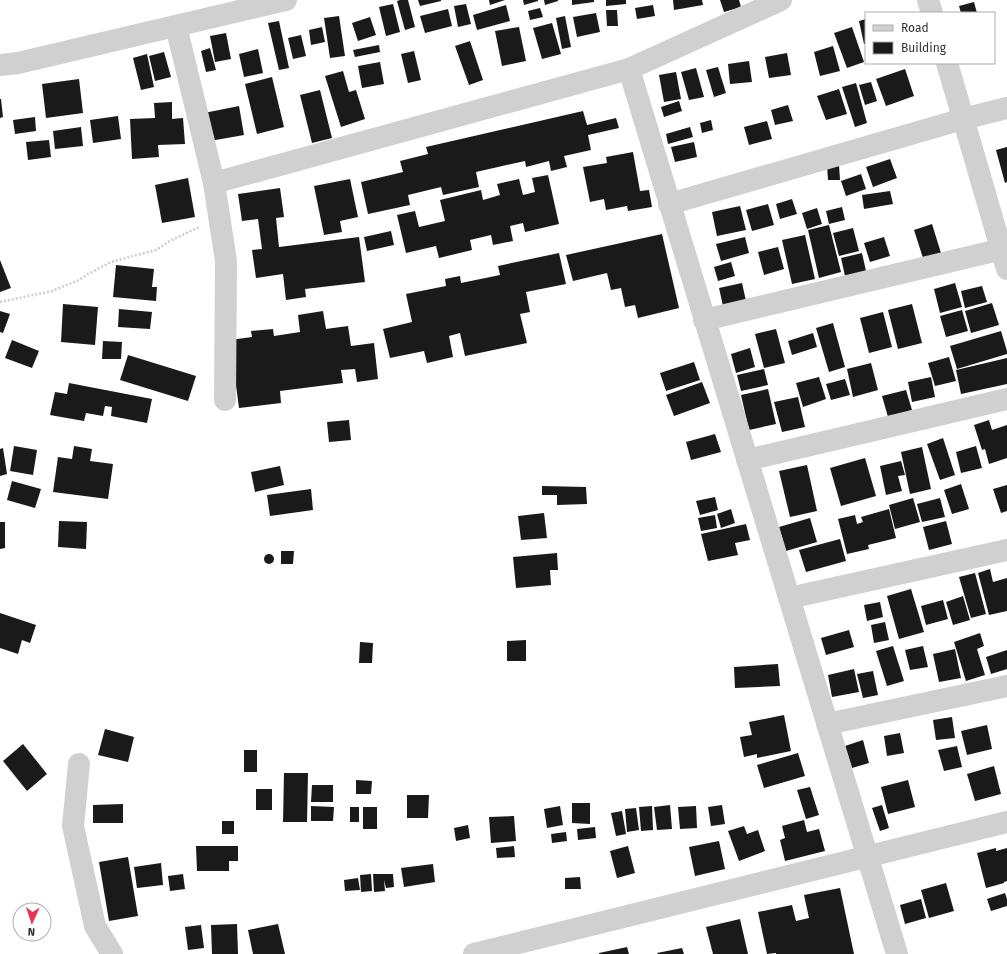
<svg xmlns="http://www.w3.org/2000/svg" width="1007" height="954" viewBox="0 0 1007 954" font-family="'Fira Sans',sans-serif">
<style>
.building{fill:#1a1a1a}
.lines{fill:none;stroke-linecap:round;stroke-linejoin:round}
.path{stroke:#cdcdcd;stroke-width:2.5;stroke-dasharray:2 2;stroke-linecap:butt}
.minor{stroke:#d0d0d0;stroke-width:22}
</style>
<rect width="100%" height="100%" fill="#fff"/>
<g class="building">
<polygon points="400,0 408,0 415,27 405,30 397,1"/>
<polygon points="418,0 441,0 441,1 420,6"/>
<polygon points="489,0 505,0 490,5"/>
<polygon points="523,0 538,0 538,1 524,5"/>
<polygon points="544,0 558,0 558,1 545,5"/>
<polygon points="572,0 594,0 594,2 572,5"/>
<polygon points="606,0 626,0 626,4 606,6"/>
<polygon points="673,0 702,0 703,5 674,10"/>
<polygon points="720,0 739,0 741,7 724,12"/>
<polygon points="974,2 977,13 961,13 959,6"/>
<polygon points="393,4 400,32 386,36 379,7"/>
<polygon points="466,4 471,24 458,27 454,6"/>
<polygon points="506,5 510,21 477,30 473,15"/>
<polygon points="653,5 655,16 637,19 635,8"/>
<polygon points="540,8 543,17 530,20 528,11"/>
<polygon points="448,9 452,26 425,33 420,16"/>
<polygon points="606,10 617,10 618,26 607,26"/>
<polygon points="596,13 600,32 577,37 573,17"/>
<polygon points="339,16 345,56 330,58 324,18"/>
<polygon points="565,16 571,47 562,49 556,18"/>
<polygon points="370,17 376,35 358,41 352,23"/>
<polygon points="866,19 866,44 864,44 859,21"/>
<polygon points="279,21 289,68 279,70 268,23"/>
<polygon points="552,23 561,54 542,59 533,28"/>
<polygon points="322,27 325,42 311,45 309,30"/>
<polygon points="519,27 526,61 502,66 495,31"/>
<polygon points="852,27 864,62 847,68 834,33"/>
<polygon points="226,33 231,59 215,62 210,36"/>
<polygon points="301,35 306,56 293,59 288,38"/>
<polygon points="470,41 483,80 469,85 455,46"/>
<polygon points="379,45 380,52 355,57 353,50"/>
<polygon points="833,46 840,71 820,76 814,52"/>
<polygon points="210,48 216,70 206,72 201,51"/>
<polygon points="258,49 263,73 244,77 239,54"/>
<polygon points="414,51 421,80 408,83 401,54"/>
<polygon points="164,52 171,77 155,81 149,56"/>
<polygon points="787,53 791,75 769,78 765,57"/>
<polygon points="147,54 154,87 141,90 133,58"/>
<polygon points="749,61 752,82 730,84 728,64"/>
<polygon points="380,62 384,84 362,88 358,66"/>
<polygon points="718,67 726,93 714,97 706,70"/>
<polygon points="696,68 704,97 689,100 681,72"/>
<polygon points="905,69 914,96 886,106 876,79"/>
<polygon points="343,71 349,92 356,90 365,119 341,127 325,76"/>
<polygon points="676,72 681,99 664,102 659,75"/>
<polygon points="272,77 284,127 257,134 245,84"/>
<polygon points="79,79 83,113 46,118 42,84"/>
<polygon points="871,82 877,101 865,105 859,85"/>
<polygon points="856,83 867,123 855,127 842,87"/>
<polygon points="839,89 847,114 826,120 817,96"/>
<polygon points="320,90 332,138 312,143 300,95"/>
<polygon points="0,99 1,99 3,117 0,118"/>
<polygon points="679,101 682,111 664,117 661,107"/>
<polygon points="172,102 172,119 183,118 185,144 158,145 159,157 132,159 130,119 155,118 154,103"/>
<polygon points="788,105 793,121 775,125 771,110"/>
<polygon points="239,106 244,135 210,141 204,113"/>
<polygon points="583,111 587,125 616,118 619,128 588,135 591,150 564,156 567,167 551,171 549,161 526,167 525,161 476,172 479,187 443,195 441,187 408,195 410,205 368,214 361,182 403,172 400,161 428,154 426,147"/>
<polygon points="118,116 121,139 93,143 90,120"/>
<polygon points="35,117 36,131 15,134 13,120"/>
<polygon points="711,120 713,130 702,133 700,123"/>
<polygon points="767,121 772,139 749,145 744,127"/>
<polygon points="81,127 83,146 55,149 53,131"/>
<polygon points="690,127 693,137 668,144 666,134"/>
<polygon points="49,140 51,157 28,160 26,142"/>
<polygon points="694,142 697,157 675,162 671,147"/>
<polygon points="1007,147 1007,182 1005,183 996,150"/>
<polygon points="633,152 640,191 649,190 652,207 628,211 627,206 606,210 604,199 590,202 583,167 607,163 606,157"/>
<polygon points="890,159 897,178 873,187 866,167"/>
<polygon points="839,165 840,180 828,180 827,166"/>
<polygon points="861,174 866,189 846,196 841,181"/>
<polygon points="548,175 559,224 525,232 523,223 510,226 513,241 493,245 491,235 470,240 472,250 439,258 436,246 406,253 397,215 415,211 419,227 445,221 440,200 481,190 483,200 500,195 497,184 519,179 523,195 535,192 532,178"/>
<polygon points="188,178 195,217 162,223 155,185"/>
<polygon points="350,179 358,217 340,221 342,232 324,235 314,186"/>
<polygon points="280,188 284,217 276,218 279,247 359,237 365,282 305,289 306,297 286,300 283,274 256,278 252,250 262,249 258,219 242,221 238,194"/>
<polygon points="890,191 893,204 864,209 862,195"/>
<polygon points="792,199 797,214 780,219 776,204"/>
<polygon points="768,204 774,225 752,231 746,210"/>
<polygon points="740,206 746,230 717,236 712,212"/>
<polygon points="842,207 845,220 829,224 826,211"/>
<polygon points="817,208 822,224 807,229 802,213"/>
<polygon points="932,224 941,253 923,258 914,230"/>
<polygon points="829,225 841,272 819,278 808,230"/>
<polygon points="853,228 859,251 839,256 833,233"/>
<polygon points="391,231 394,245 367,251 364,237"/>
<polygon points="662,234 679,308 638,318 635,305 625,307 621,288 611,290 607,273 573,281 566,255"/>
<polygon points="805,235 815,279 792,284 782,240"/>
<polygon points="745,237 749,253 721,261 716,244"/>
<polygon points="884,237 890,256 870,262 864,243"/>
<polygon points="778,247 784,269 764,275 758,252"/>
<polygon points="559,253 566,284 526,292 530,312 520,314 527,343 465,356 460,333 449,336 453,357 427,363 424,351 390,358 383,329 412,322 406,294 446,286 445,279 460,276 461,283 500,275 498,266"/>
<polygon points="862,253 866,271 845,276 841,258"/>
<polygon points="0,260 11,288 0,292"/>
<polygon points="731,262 735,276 718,281 714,267"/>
<polygon points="116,265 154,269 152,287 157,287 156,301 113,297"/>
<polygon points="742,283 746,301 723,306 719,288"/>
<polygon points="955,283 962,307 940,313 934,289"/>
<polygon points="982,286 987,302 965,308 961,291"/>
<polygon points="992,303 999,325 971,333 965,311"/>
<polygon points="63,304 98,307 95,345 61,342"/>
<polygon points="912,304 922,343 898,349 888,310"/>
<polygon points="119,309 152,312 150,329 118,327"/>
<polygon points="962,310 968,331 946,337 940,316"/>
<polygon points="0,311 10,314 3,333 0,332"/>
<polygon points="323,311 326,329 348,326 351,346 374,343 378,379 357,382 355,369 341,370 343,383 280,391 281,403 239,408 230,340 252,337 251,331 273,329 274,336 300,332 298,315"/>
<polygon points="883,312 892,347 869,353 860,318"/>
<polygon points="833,323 845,367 829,372 816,328"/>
<polygon points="776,329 785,363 764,368 755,334"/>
<polygon points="1001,331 1007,351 1007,354 957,369 950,346"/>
<polygon points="813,333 817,347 792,355 788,341"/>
<polygon points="12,340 39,351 32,368 5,358"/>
<polygon points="103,341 122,342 121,359 102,359"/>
<polygon points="750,348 755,367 736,373 731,354"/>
<polygon points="128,355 196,376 188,401 120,380"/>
<polygon points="949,357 956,381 935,386 928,363"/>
<polygon points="1007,358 1007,384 961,394 956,370"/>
<polygon points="694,362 700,380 666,391 660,373"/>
<polygon points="871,363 878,390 853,397 847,369"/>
<polygon points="764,369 768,385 741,391 737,375"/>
<polygon points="819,377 826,399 803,407 796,383"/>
<polygon points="931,377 935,397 912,402 908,382"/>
<polygon points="845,379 850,395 831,400 826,384"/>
<polygon points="702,382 710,403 674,416 666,395"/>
<polygon points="69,383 152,399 147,423 111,416 112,407 105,406 103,416 86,413 84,421 50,415 55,392 67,394"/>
<polygon points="768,389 776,424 749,430 741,395"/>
<polygon points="906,390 912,410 888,417 882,396"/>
<polygon points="798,397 805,427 782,432 774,402"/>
<polygon points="349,420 351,440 329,442 327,422"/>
<polygon points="989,420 992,430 1007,425 1007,458 989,464 985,449 982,450 974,425"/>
<polygon points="715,434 721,452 691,460 686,442"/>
<polygon points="943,438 955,475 940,480 927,444"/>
<polygon points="14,446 37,450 33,475 10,471"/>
<polygon points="74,446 92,449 90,461 113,464 108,499 53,492 58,457 72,459"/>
<polygon points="976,446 982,468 961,473 956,452"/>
<polygon points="922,447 931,489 910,494 901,452"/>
<polygon points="3,448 7,474 0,476 0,449"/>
<polygon points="865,458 876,496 841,506 830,468"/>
<polygon points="901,461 905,475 898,476 902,491 886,495 880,466"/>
<polygon points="807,465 817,511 790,517 779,471"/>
<polygon points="280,466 284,485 255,492 251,472"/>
<polygon points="12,481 41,489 35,508 7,500"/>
<polygon points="961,484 969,509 952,514 944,490"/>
<polygon points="1007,485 1007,511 1001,513 993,489"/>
<polygon points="542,486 586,487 587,504 557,505 557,495 542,495"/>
<polygon points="311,489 313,510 270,516 267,495"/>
<polygon points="715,497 718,510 700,515 696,501"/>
<polygon points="913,498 920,522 895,529 889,505"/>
<polygon points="940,498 945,517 922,522 917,504"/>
<polygon points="731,509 735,523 721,528 717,514"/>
<polygon points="889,509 896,538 868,545 869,549 847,554 838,519 855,515 857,524 863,522 861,517"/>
<polygon points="544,513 547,538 521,540 518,516"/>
<polygon points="715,515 717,528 701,531 698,518"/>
<polygon points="810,518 817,542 786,551 779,527"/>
<polygon points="59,521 87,522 86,549 58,547"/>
<polygon points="946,521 952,544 929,550 923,527"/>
<polygon points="0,522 5,522 5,548 0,549"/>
<polygon points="746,524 750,540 735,543 738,555 708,561 701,534"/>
<polygon points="840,539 846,561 806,572 799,550"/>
<polygon points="281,551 294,551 293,564 281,564"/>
<polygon points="557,553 558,570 550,570 551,585 516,588 513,557"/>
<circle cx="269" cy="559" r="5"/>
<polygon points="990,569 993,582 1007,578 1007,611 989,615 978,573"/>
<polygon points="975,573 986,614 971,618 959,577"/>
<polygon points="911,589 924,632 899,639 887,596"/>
<polygon points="963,596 970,620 953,625 946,602"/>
<polygon points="943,600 948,619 926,625 921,606"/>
<polygon points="880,602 883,617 867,621 864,605"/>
<polygon points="0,613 36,625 30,643 22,640 18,654 0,648"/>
<polygon points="885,622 889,640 874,643 871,625"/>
<polygon points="849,630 854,647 826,655 821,638"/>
<polygon points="980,633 984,646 977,649 985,675 966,681 954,642"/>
<polygon points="526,640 526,661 507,661 507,641"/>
<polygon points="360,642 373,643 372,663 359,663"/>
<polygon points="893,646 904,681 887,686 876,651"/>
<polygon points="923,646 928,667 910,670 905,650"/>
<polygon points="955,649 961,678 939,682 933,654"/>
<polygon points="1007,650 1007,669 991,674 986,657"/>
<polygon points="778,664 780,686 735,688 734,667"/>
<polygon points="854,669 859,692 832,697 828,675"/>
<polygon points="873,671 878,695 863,698 857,674"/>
<polygon points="784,715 791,751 757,758 757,754 744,757 740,737 752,735 749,722"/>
<polygon points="952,717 955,738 936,740 933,720"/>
<polygon points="987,725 992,749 967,755 961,731"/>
<polygon points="105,729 134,737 128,762 98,755"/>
<polygon points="900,733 904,753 887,756 884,736"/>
<polygon points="863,740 869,763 852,768 845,746"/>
<polygon points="23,744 47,774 27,791 3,761"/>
<polygon points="957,746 962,767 944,771 938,750"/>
<rect x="244" y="750" width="13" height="22"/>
<polygon points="798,753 805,776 764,788 757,765"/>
<polygon points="994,766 1001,794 975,801 967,774"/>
<polygon points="284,773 308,773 307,822 283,822"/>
<polygon points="356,780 372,781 371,794 356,794"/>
<polygon points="908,780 915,807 888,814 881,787"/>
<polygon points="312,785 333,785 333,802 311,802"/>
<polygon points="810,787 819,815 806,819 797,790"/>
<rect x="256" y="789" width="16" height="21"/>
<polygon points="407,795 429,795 428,818 407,818"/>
<polygon points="572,803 590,803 590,824 572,823"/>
<polygon points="123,804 123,823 93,823 93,805"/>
<polygon points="670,805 672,829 657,830 654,807"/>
<polygon points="722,805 725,824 711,826 708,807"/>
<polygon points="882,805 889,828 880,831 872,808"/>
<polygon points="311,806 334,807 333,821 311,821"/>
<polygon points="560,806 563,825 547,828 544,809"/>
<polygon points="652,806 653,830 641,831 639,807"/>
<polygon points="696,806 697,828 680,829 678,807"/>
<rect x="350" y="807" width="9" height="15"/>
<rect x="363" y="807" width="14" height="22"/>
<polygon points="636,808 639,830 627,832 625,809"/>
<polygon points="622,811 626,834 616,836 611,813"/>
<polygon points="514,816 516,841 491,843 489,817"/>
<polygon points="804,820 807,832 819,829 825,851 785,861 780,840 785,838 782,826"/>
<rect x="222" y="821" width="12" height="13"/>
<polygon points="468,825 470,838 456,841 454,828"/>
<polygon points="744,826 747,834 758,830 765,851 739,861 728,831"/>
<polygon points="595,827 596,838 578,840 577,829"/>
<polygon points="566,832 567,841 552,843 551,834"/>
<polygon points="719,841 725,869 695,876 689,847"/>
<polygon points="196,846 238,846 238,861 229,861 229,871 197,871"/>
<polygon points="514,846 515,857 497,858 496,848"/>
<polygon points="628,846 635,873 617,878 610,851"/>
<polygon points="996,848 996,851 1007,848 1007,881 1004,882 1004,883 986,888 977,853"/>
<polygon points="128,857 138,916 109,921 99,862"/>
<polygon points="161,863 163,885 137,888 134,867"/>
<polygon points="433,864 435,882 404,887 401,868"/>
<polygon points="183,874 185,889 170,891 168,876"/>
<polygon points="371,874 372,891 361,892 360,875"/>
<polygon points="373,874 393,874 394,887 386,888 384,880 385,891 374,892"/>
<polygon points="580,877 581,889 565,889 565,878"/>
<polygon points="358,878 360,890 345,891 344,880"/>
<polygon points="946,883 954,911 929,918 921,890"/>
<polygon points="840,888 854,954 776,954 776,953 767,954 758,912 792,905 796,921 809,918 804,895"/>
<polygon points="1005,893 1007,899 1007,906 991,911 987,899"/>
<polygon points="921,899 926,918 905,924 900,905"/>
<polygon points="740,919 748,954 713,954 706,927"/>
<polygon points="237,924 238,954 212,954 211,925"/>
<polygon points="278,924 285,954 253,954 248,930"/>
<polygon points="201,925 204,948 188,950 185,927"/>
<polygon points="627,947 629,954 599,954 599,953"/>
<polygon points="682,948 684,954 658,954 657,953"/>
</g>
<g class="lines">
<polyline class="path" points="0,302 52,291 79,280 88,274 111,262 156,250 168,242 199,227"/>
<g class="minor">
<polyline points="928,0 932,13"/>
<polyline points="176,26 214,183 226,261 225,400"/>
<polyline points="947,63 1007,269"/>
<polyline points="0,65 18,63 286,0"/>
<polyline points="629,69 897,954"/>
<polyline points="214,183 629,69 781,0"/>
<polyline points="669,204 963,119 1007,108"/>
<polyline points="704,320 1007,248"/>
<polyline points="747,460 1007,399"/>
<polyline points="789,598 1007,550"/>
<polyline points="827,724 1007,686"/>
<polyline points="79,764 73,826 95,926 112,954"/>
<polyline points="474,954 1007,822"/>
</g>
</g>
<rect x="865" y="12" width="130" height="52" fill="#ffffff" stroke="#adadad"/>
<rect x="873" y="25" width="20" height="6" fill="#d0d0d0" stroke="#adadad"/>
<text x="901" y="32" font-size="12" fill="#333333">Road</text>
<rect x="873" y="42" width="20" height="12" fill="#1a1a1a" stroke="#adadad"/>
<text x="901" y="52" font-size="12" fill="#333333">Building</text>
<g transform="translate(32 922) rotate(183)"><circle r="19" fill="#ffffff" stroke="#adadad"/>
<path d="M0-3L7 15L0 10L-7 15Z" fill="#e93554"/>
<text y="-6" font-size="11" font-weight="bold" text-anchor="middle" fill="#333333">N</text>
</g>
</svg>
